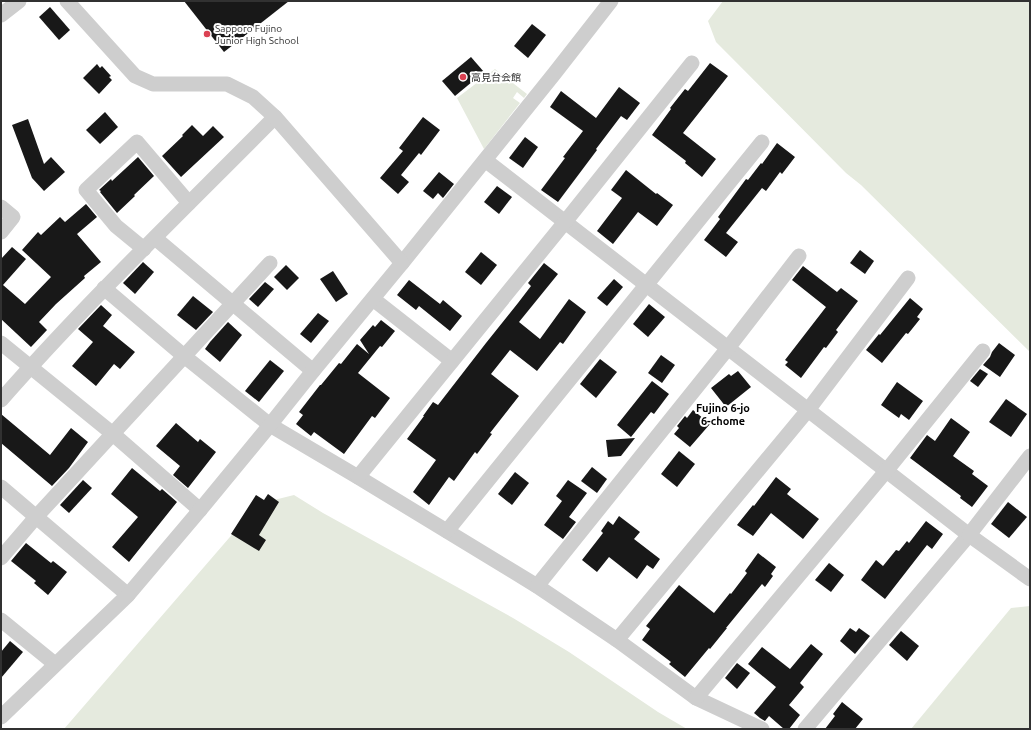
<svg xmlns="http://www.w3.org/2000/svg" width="1031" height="730" viewBox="0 0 1031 730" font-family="Ubuntu,'Noto Sans JP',sans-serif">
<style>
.green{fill:#e5eade}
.building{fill:#181818}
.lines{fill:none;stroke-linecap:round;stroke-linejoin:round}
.minor{stroke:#cecece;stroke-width:15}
.poi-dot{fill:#db4152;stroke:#fff;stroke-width:1.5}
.labels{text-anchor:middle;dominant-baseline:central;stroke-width:4;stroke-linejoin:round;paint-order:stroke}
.poi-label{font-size:10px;fill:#313131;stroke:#fff;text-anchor:start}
.neighbourhood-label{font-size:11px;font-weight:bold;fill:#000;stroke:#fff}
</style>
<rect width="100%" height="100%" fill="#fff"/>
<g class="green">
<polygon points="723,1 1030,1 1030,352 861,185 846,173 716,42 708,21"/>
<polygon points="495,69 527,94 524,98 517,92 513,98 520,103 484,149 457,98"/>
<polygon points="294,495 323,513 513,618 569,652 658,712 687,729 64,729 242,523 270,501"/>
<polygon points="1030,606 1030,729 911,729 1011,608"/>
</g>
<g class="building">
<polygon points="184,1 289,1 224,52"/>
<polygon points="50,7 70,30 59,40 39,17"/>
<polygon points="532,24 546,35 528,58 514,46"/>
<polygon points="471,57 484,72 455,96 442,81"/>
<polygon points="710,63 728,76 683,133 716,159 702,177 685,163 686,161 652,135 671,109 670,108 685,89 688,91"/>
<polygon points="97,64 100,68 102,66 111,76 109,77 112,80 99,94 83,78"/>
<polygon points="619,87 640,103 627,120 621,116 596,149 597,150 558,202 541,190 565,158 563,157 583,131 550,107 561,91 596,118"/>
<polygon points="105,112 118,127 100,144 86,130"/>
<polygon points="423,117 440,130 421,155 419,153 401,175 409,182 398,194 380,178 403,151 399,148"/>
<polygon points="28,119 44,164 51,157 65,172 44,191 32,178 12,125"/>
<polygon points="192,125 203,136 213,126 224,137 181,177 162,156 183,136 182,135"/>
<polygon points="525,137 538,147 523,168 509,158"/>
<polygon points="777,143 795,157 782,174 780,172 766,191 762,188 726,233 738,242 726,257 704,240 720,219 718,217 746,179 748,180 761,163 762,164"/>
<polygon points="138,157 154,176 134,195 135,196 117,213 100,192 101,191 99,190 111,179 112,181"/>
<polygon points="626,170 656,194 657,193 673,205 657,226 638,212 613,244 597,231 622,198 611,190"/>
<polygon points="439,172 454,184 443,198 438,193 433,199 423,191"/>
<polygon points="497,186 512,197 499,214 484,202"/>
<polygon points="86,204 97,217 77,234 101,262 84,276 85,278 56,304 39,322 47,330 31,347 1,319 1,259 12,247 26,259 3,285 25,304 51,277 22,250 38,232 41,235 60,217 65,222"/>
<polygon points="860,250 874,261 865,274 850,263"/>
<polygon points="481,252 497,265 481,285 465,272"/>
<polygon points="143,262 154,272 135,294 123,283"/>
<polygon points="544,263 558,274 519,322 540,339 569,299 586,312 563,344 560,342 537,371 510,350 491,374 519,396 490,433 492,434 477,454 475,452 454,481 449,477 429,505 413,492 436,460 407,439 424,416 423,416 433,402 438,405 486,343 518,303 531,286 528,283"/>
<polygon points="286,265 299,278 287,290 274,277"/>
<polygon points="803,266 837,292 841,288 858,301 836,330 838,332 826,348 824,347 801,378 785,365 788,362 785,360 826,307 792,280"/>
<polygon points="333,271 348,294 336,302 320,279"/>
<polygon points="614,279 623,287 607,306 597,298"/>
<polygon points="409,280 440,304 443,300 462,316 450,331 419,306 416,310 397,295"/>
<polygon points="265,282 274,289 258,307 249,299"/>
<polygon points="193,296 213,312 196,330 177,315"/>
<polygon points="910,298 923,309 917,317 920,319 908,334 906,333 882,363 866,350 879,334 880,335"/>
<polygon points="649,304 665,317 648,337 633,324"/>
<polygon points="101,305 112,315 103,326 135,352 120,369 114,364 96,386 72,366 93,342 78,329"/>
<polygon points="318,313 329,321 311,343 300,334"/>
<polygon points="381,320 395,331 382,347 380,346 358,373 390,398 375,418 372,416 344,454 314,432 311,436 296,424 303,415 299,412 320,385 321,385 339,363 341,364 357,344 369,354 360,340 373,325 375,327"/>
<polygon points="228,322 242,335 220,362 205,349 210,342"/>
<polygon points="999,343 1015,355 1000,377 983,365 990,357 992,352"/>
<polygon points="661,355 675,365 662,383 648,373"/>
<polygon points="600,359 617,372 596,398 580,384"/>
<polygon points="270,360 284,371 259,402 245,391"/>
<polygon points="980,369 988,374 978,387 970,381"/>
<polygon points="738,371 751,387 726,407 711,388 729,374 731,376"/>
<polygon points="652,381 669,394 654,414 651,412 631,437 617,425"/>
<polygon points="897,382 923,401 909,420 901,414 899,418 881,405"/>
<polygon points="1006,399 1027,414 1011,437 989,422"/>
<polygon points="693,410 710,424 690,447 674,434 679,428 677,426 685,416 687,418"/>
<polygon points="1,414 50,455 71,428 88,442 69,468 52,486 1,443"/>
<polygon points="951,418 970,432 953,456 974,471 972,474 988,486 972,507 960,498 961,496 910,458 927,435 935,441"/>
<polygon points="176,423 198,442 200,439 216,452 188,488 173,475 180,466 156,446"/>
<polygon points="635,438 621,456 608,457 606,440"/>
<polygon points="679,451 695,464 677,487 661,474"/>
<polygon points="592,467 607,479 597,493 581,481"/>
<polygon points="132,468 160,491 162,489 177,502 129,562 112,547 138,517 111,494"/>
<polygon points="515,472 529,483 512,505 498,494"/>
<polygon points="776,477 791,489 787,494 819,519 803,539 771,513 753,536 737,525 753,505 754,506"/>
<polygon points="83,480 92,488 69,513 60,505"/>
<polygon points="568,480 587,493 569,517 576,522 563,539 544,525 562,501 556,496"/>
<polygon points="268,494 279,502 259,535 266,540 259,551 231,534 256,495 264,500"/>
<polygon points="1008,502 1027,517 1009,538 991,524"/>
<polygon points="619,516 640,532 634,539 660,559 653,569 647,565 637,579 609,557 597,572 582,560 603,533 601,531 608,521 613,525"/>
<polygon points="926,521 943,534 932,549 927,545 885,599 861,580 876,560 883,566 896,550 899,551 907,541 909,543"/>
<polygon points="26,543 51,563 53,561 67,572 48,595 34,583 36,581 11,561"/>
<polygon points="758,553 776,567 771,574 773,576 765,587 762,584 726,628 727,628 710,649 709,648 685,677 669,664 671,662 642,640 650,629 646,626 679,585 714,613 730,593 731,594 747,573 745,571"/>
<polygon points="829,563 844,575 831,592 815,580"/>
<polygon points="850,628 856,632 859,628 870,636 855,654 840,641"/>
<polygon points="901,631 919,646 907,661 889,645"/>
<polygon points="10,641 23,652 1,678 1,652"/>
<polygon points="811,644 823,654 800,683 804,687 789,705 800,715 789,729 784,729 769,716 765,721 760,718 754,713 776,687 748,664 762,647 790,669"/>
<polygon points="737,663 750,673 737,689 725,678"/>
<polygon points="842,702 863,719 855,729 825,729 835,716 833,714"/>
</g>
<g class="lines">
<g class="minor">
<polyline points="1,15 19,1"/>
<polyline points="485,160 808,410 969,535 805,729"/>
<polyline points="1,207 13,217 1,232"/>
<polyline points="155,238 313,371"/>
<polyline points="144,249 116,226 86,190 137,142 189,203"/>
<polyline points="402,263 554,74 611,1"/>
<polyline points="104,288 184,356 270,425 358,477 537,586 617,640 696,698 762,729"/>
<polyline points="373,299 452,361"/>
<polyline points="1,343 113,434 200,510"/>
<path d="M1 400C88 301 183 210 275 117"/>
<polyline points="1030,456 969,535 1030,579"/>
<polyline points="358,477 565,222 692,63"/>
<polyline points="1,487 128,595"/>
<polyline points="447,531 762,142"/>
<polyline points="1,558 36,517 270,263"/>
<polyline points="537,586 728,348 799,256"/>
<polyline points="1,620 55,664"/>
<polyline points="617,640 808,410 908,278"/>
<polyline points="696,698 887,470 983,351"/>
<polyline points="1,717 128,595 200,510 270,425 313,371 402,263 275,117 253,97 227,84 153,84 135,76 67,1"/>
</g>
</g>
<g class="poi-dot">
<circle cx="207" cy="34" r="4"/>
<circle cx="463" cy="77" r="4"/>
</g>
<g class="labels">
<g class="poi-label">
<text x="215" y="28">Sapporo Fujino<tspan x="215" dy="12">Junior High School</tspan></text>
<text x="471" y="77">高見台会館</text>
</g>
<g class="neighbourhood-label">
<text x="723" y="408">Fujino 6-jo<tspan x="723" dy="13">6-chome</tspan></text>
</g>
</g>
<rect width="1031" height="730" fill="none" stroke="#313131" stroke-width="4"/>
</svg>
